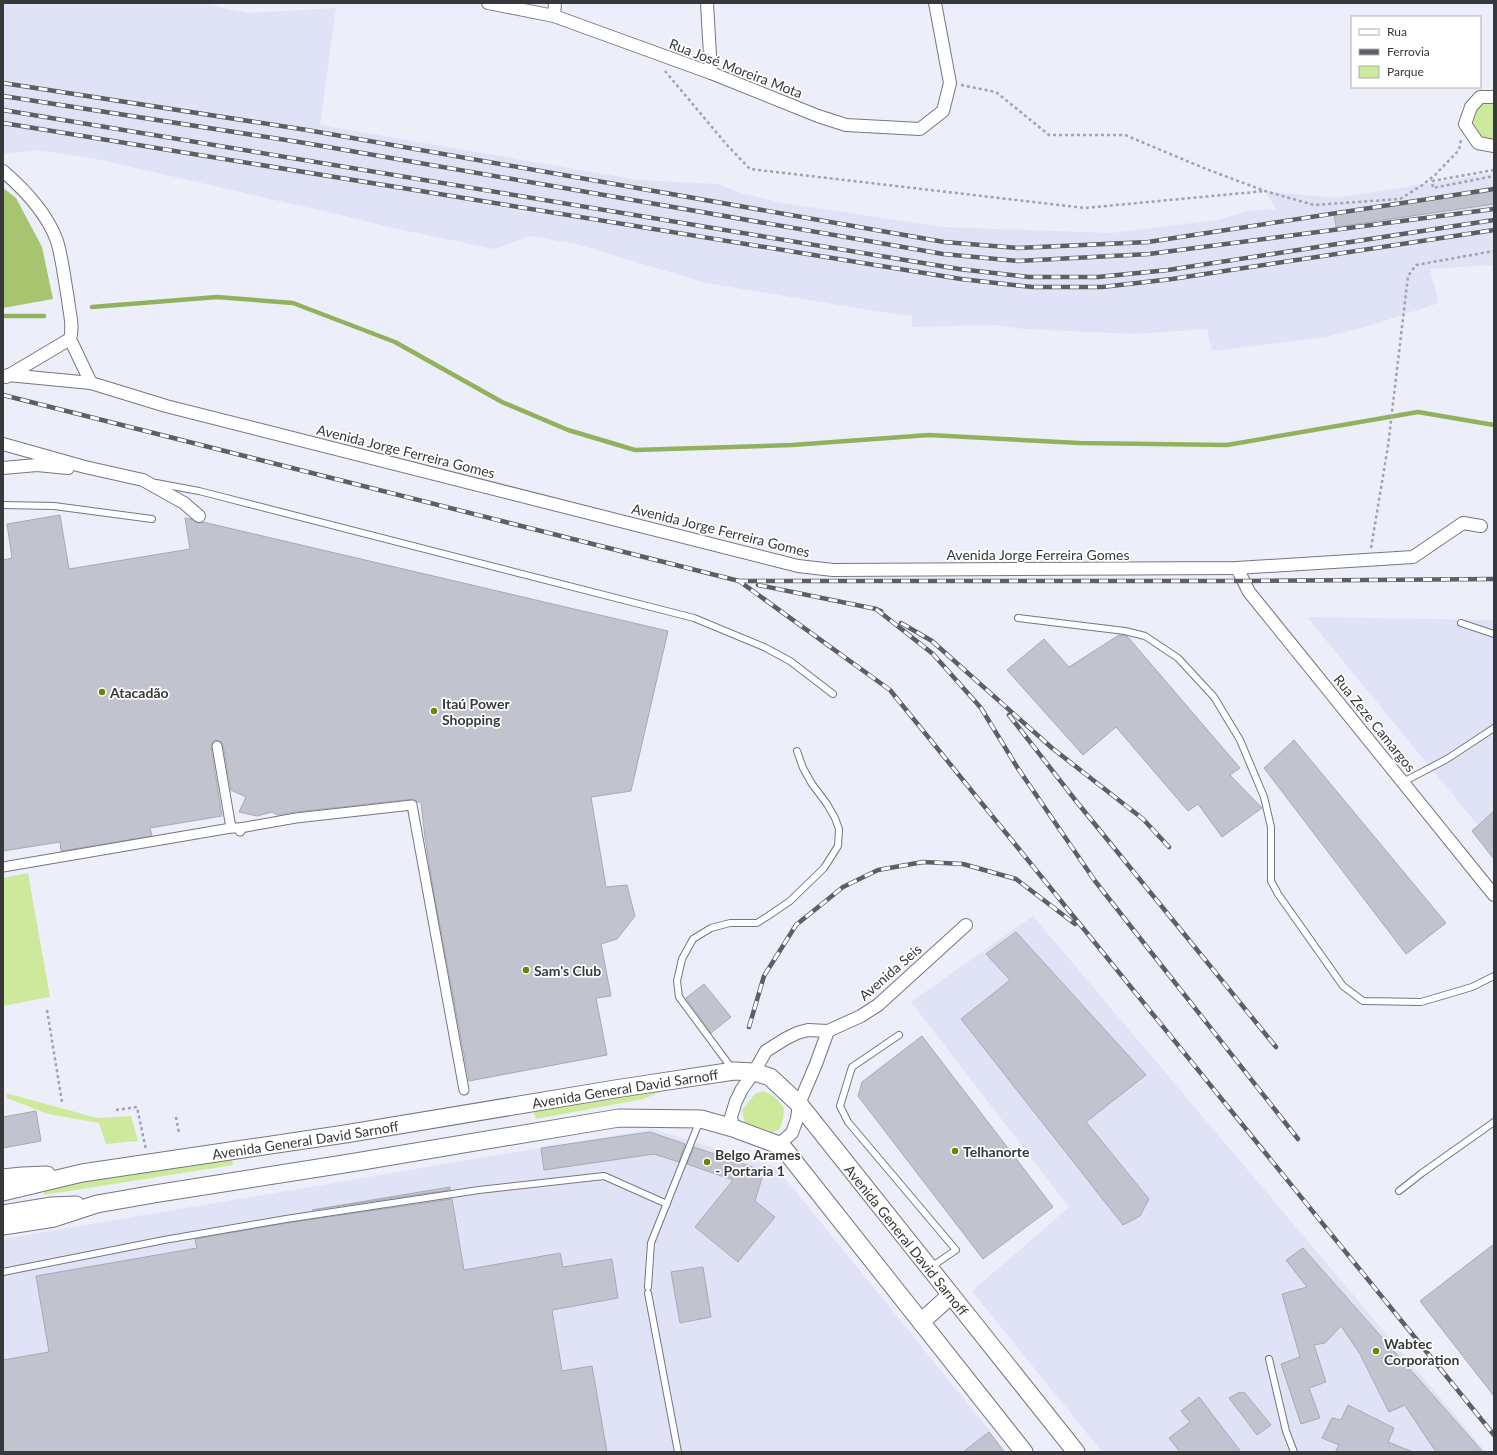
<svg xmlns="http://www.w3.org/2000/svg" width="1497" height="1455" viewBox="0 0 1497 1455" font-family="Lato,sans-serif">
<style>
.built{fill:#e0e3f6}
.green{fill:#cdea9c}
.forest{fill:#a7c571}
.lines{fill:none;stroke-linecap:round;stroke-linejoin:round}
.stream{stroke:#93b05d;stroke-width:4.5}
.building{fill:#c1c4ce;stroke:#a7a9b3}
.service-casing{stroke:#757781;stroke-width:8}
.pedestrian-casing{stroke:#757781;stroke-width:11}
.minor-casing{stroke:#757781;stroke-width:14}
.secondary-casing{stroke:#757781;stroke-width:19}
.path{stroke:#a1a2ab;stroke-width:2.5;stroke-dasharray:3 3;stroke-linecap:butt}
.service{stroke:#fff;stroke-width:6}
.pedestrian{stroke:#fff;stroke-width:9}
.minor{stroke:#fff;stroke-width:12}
.secondary{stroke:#fff;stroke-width:17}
.rail-casing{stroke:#5e5f65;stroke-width:4.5}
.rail{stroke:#fff;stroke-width:3;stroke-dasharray:9;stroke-linecap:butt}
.poi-dot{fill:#678807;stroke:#fff;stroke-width:1.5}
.labels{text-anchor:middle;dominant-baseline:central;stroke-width:3.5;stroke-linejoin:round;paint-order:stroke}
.street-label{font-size:14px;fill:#37383c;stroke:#fff}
.poi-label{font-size:14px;font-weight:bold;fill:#37383c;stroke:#fff;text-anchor:start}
</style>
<rect width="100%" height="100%" fill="#eceef9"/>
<g class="built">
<polygon points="3,3 201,3 248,13 336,8 320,125 638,180 717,184 742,193 782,203 943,227 1111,233 1218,220 1248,211 1276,209 1265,191 1336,198 1494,173 1494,265 1430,269 1439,303 1372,325 1326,337 1212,351 1207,329 1134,334 1024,329 996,325 912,327 912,316 868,310 706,283 576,244 530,236 494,249 393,228 345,216 92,158 38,150 3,154"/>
<polygon points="1307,617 1494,620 1494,845"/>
<polygon points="1033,916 1486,1452 1102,1452 972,1291 1069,1207 911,1002"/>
<polygon points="652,1129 776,1167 1007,1452 3,1452 3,1239"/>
</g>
<g class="green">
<polygon points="1480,98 1494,98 1494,145 1479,142 1465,124"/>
<polygon points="28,873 50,997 3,1006 3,878"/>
<polygon points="671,1088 643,1099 536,1119 532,1107"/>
<polygon points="764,1091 775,1097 784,1108 783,1119 780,1129 770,1134 745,1124 742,1110 755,1094"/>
<polygon points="6,1093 97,1118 131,1116 138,1141 106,1144 99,1123 48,1114 7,1098"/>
<polygon points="231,1155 233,1165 44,1195 44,1190 56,1185"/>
</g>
<polygon class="forest" points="3,188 16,198 42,247 53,299 3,308"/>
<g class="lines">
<g class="stream">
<polyline points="92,307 217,297 293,303 395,342 502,402 568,430 635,450 792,445 929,435 1079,443 1227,445 1418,412 1494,425"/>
<polyline points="3,316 44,316"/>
</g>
</g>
<g class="building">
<polygon points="1494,190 1494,204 1336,227 1334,214"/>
<polygon points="60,515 69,569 190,549 185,518 191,519 197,523 203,522 668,631 631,791 591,797 606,887 627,885 635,916 617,939 601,944 611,996 596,998 607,1055 469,1081 434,894 425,838 421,802 417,802 414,799 295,812 277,815 272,812 257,816 239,812 246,797 231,790 223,745 221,742 216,740 213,742 211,747 222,816 150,828 152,836 61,851 60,842 3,851 3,560 12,558 7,524"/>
<polygon points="1119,635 1127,636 1240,768 1230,775 1262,808 1222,837 1198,804 1188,811 1116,727 1083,755 1007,670 1044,639 1069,667"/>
<polygon points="1294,740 1446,923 1406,954 1264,768"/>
<polygon points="1494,811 1494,859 1472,831"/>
<polygon points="1016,932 1146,1075 1086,1122 1149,1199 1140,1216 1123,1225 961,1019 1010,980 986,954"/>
<polygon points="704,984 731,1017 711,1033 686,998"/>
<polygon points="922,1036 1053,1207 983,1259 858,1096 862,1082"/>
<polygon points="36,1111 41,1141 3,1148 3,1117"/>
<polygon points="650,1132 685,1144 679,1162 654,1154 544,1170 541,1148"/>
<polygon points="694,1147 764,1171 755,1201 775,1217 738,1262 695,1227 733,1180 687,1164"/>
<polygon points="450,1187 450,1190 312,1210"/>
<polygon points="452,1199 464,1270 560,1253 563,1267 612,1259 618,1298 552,1310 562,1371 592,1366 607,1452 3,1452 3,1360 49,1352 36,1276 197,1248 195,1239 287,1223"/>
<polygon points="1494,1244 1494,1396 1420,1301"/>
<polygon points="1303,1248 1483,1452 1436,1452 1404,1404 1403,1406 1389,1412 1360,1354 1341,1326 1325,1343 1314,1345 1326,1382 1309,1388 1320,1418 1301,1424 1281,1364 1300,1357 1282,1294 1307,1287 1286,1260"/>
<polygon points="703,1267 711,1317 680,1323 671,1272"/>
<polygon points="1240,1392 1242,1393 1244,1392 1271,1425 1257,1435 1229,1398"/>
<polygon points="1199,1397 1241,1452 1180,1452 1169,1438 1190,1422 1181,1411"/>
<polygon points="1348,1405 1394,1428 1388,1442 1413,1452 1335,1452 1339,1445 1322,1438 1332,1418 1341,1420"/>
<polygon points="989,1432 1004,1452 963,1452"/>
</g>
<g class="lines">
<defs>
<g id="service">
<polyline points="156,483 199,491 694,618 764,647 790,661 833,694"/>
<polyline points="3,505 54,506 152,519"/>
<polyline points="1018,618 1125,631 1145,636 1178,658 1214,697 1240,740 1264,797 1271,827 1271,881 1278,894 1343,986 1363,1001 1421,1002 1472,987 1494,976"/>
<polyline points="1461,623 1494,634"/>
<polyline points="1403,782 1447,759 1494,728"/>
<polyline points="899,1035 852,1067 840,1106 848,1122 956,1250 931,1267"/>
<polyline points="733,1070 679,997 677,981 682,959 693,939 711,928 730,923 757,923 768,916 790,901 824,868 838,846 839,829 835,818 827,804 812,784 803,768 797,751"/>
<polyline points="1399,1191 1422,1173 1494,1122"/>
<polyline points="3,1272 164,1240 286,1219 479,1190 604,1176 667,1204"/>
<polyline points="648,1287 651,1243 700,1120"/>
<polyline points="648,1293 678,1452"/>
<polyline points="1269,1359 1286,1431 1294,1452"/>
</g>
<g id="pedestrian">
<polyline points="217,746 231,828"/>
<polyline points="240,828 296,818 412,805 464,1090"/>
<polyline points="3,867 231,828 240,828 240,831"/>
</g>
<g id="minor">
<polyline points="488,3 554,16 711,73 818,116 846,125 920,129 943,111 950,83 935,3"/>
<polyline points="707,3 711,73"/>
<polyline points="554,16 555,3"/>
<polyline points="1494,97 1480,97 1471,107 1465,124 1478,143 1494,146"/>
<path d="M3 171C25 190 47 213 57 241 62 257 65 283 68 299 69 312 74 326 70 339L91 383"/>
<polyline points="8,375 91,383 166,406 798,566 833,570 1237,568 1413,557 1463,523 1481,526"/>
<polyline points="6,377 70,339"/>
<polyline points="3,444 85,467 143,480 184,503 199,516"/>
<polyline points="3,468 37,465 68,468"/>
<polyline points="1237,568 1249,592 1494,895"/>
<polyline points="733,1128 731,1117 736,1101 742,1089 754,1072 766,1051 785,1039 797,1033 808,1030 828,1031 861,1016 878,1005 966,925"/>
<polyline points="776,1144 784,1140 792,1133 797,1119 799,1104 816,1064 828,1031"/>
</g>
<g id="secondary">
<polyline points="3,1178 22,1176 47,1175"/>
<path id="s1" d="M3 1192 82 1173 345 1134 615 1089 734 1071 754 1072 770 1077 799 1104 1076 1452"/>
<polyline points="3,1214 52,1206 76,1205"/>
<polyline points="3,1226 54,1218 97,1204 154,1194 350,1163 619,1118 701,1119 733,1128 776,1144 785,1150 1024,1452"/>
<polyline points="921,1322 951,1295"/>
</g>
</defs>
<use href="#service" class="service-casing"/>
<use href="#pedestrian" class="pedestrian-casing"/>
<use href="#minor" class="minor-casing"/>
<use href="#secondary" class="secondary-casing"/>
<g class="path">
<polyline points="665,71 727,145 750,169 1085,208 1265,191"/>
<polyline points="961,85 996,92 1049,135 1125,135 1206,169 1265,191 1314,205 1400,199 1421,186 1435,175 1459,150 1461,140"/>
<polyline points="1494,170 1432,181 1433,188 1494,176"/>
<polyline points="1371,548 1388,446 1408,276 1416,265 1494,251"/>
<polyline points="47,1010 62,1102"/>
<polyline points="116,1110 137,1107 146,1150"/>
<polyline points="176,1117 179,1133"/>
</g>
<use href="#service" class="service"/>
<use href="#pedestrian" class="pedestrian"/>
<use href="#minor" class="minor"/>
<use href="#secondary" class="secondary"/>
<defs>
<g id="rail">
<polyline points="3,83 307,130 944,242 1018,248 1148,242 1494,189"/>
<polyline points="3,96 305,143 943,254 1018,261 1149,254 1494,209"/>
<polyline points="3,110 959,269 1029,277 1098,277 1168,270 1494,220"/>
<polyline points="3,123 961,279 1032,287 1102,287 1172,279 1494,230"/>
<polyline points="3,395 739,581 890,690 1494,1435"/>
<polyline points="739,581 1243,581 1494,579"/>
<polyline points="758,585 876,609 881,611"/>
<polyline points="876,609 933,654 981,708 1017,767 1095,881 1298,1139"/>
<polyline points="901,623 932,641 1052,748 1143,819 1169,847"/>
<polyline points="1009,715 1076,801 1276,1047"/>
<polyline points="749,1027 764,976 796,925 843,887 878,870 923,862 963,864 1016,879 1075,924"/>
</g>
</defs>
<use href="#rail" class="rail-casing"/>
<use href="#rail" class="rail"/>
</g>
<g class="poi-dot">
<circle cx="102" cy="692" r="4"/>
<circle cx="434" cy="711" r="4"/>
<circle cx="526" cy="970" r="4"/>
<circle cx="955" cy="1151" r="4"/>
<circle cx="707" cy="1162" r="4"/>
<circle cx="1376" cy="1351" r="4"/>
</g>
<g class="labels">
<g class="street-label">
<text transform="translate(736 68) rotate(21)">Rua José Moreira Mota</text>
<text transform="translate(406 451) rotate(14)">Avenida Jorge Ferreira Gomes</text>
<text transform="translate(721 530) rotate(14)">Avenida Jorge Ferreira Gomes</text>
<text x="1038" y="554">Avenida Jorge Ferreira Gomes</text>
<text transform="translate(1375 723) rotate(51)">Rua Zeze Camargos</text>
<text transform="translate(890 972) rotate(-41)">Avenida Seis</text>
<text stroke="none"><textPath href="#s1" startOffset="631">Avenida General David Sarnoff</textPath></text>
<text stroke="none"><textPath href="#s1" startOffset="307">Avenida General David Sarnoff</textPath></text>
<text stroke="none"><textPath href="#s1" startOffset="991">Avenida General David Sarnoff</textPath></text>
</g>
<g class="poi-label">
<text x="110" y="692">Atacadão</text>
<text x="442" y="703">Itaú Power<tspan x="442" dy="16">Shopping</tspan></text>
<text x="534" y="970">Sam's Club</text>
<text x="963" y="1151">Telhanorte</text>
<text x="715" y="1154">Belgo Arames<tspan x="715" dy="16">- Portaria 1</tspan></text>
<text x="1384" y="1343">Wabtec<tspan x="1384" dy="16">Corporation</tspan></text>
</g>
</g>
<rect width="1497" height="1455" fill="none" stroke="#37383c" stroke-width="8"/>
<rect x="1351" y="16" width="130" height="72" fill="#ffffff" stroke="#afafb1"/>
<rect x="1359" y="29" width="20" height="6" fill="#ffffff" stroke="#afafb1"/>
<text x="1387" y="36" font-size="12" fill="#37383c">Rua</text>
<rect x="1359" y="49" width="20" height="6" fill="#5e5f65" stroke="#afafb1"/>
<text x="1387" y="56" font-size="12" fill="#37383c">Ferrovia</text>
<rect x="1359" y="66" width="20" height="12" fill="#cdea9c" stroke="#afafb1"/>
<text x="1387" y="76" font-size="12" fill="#37383c">Parque</text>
</svg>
